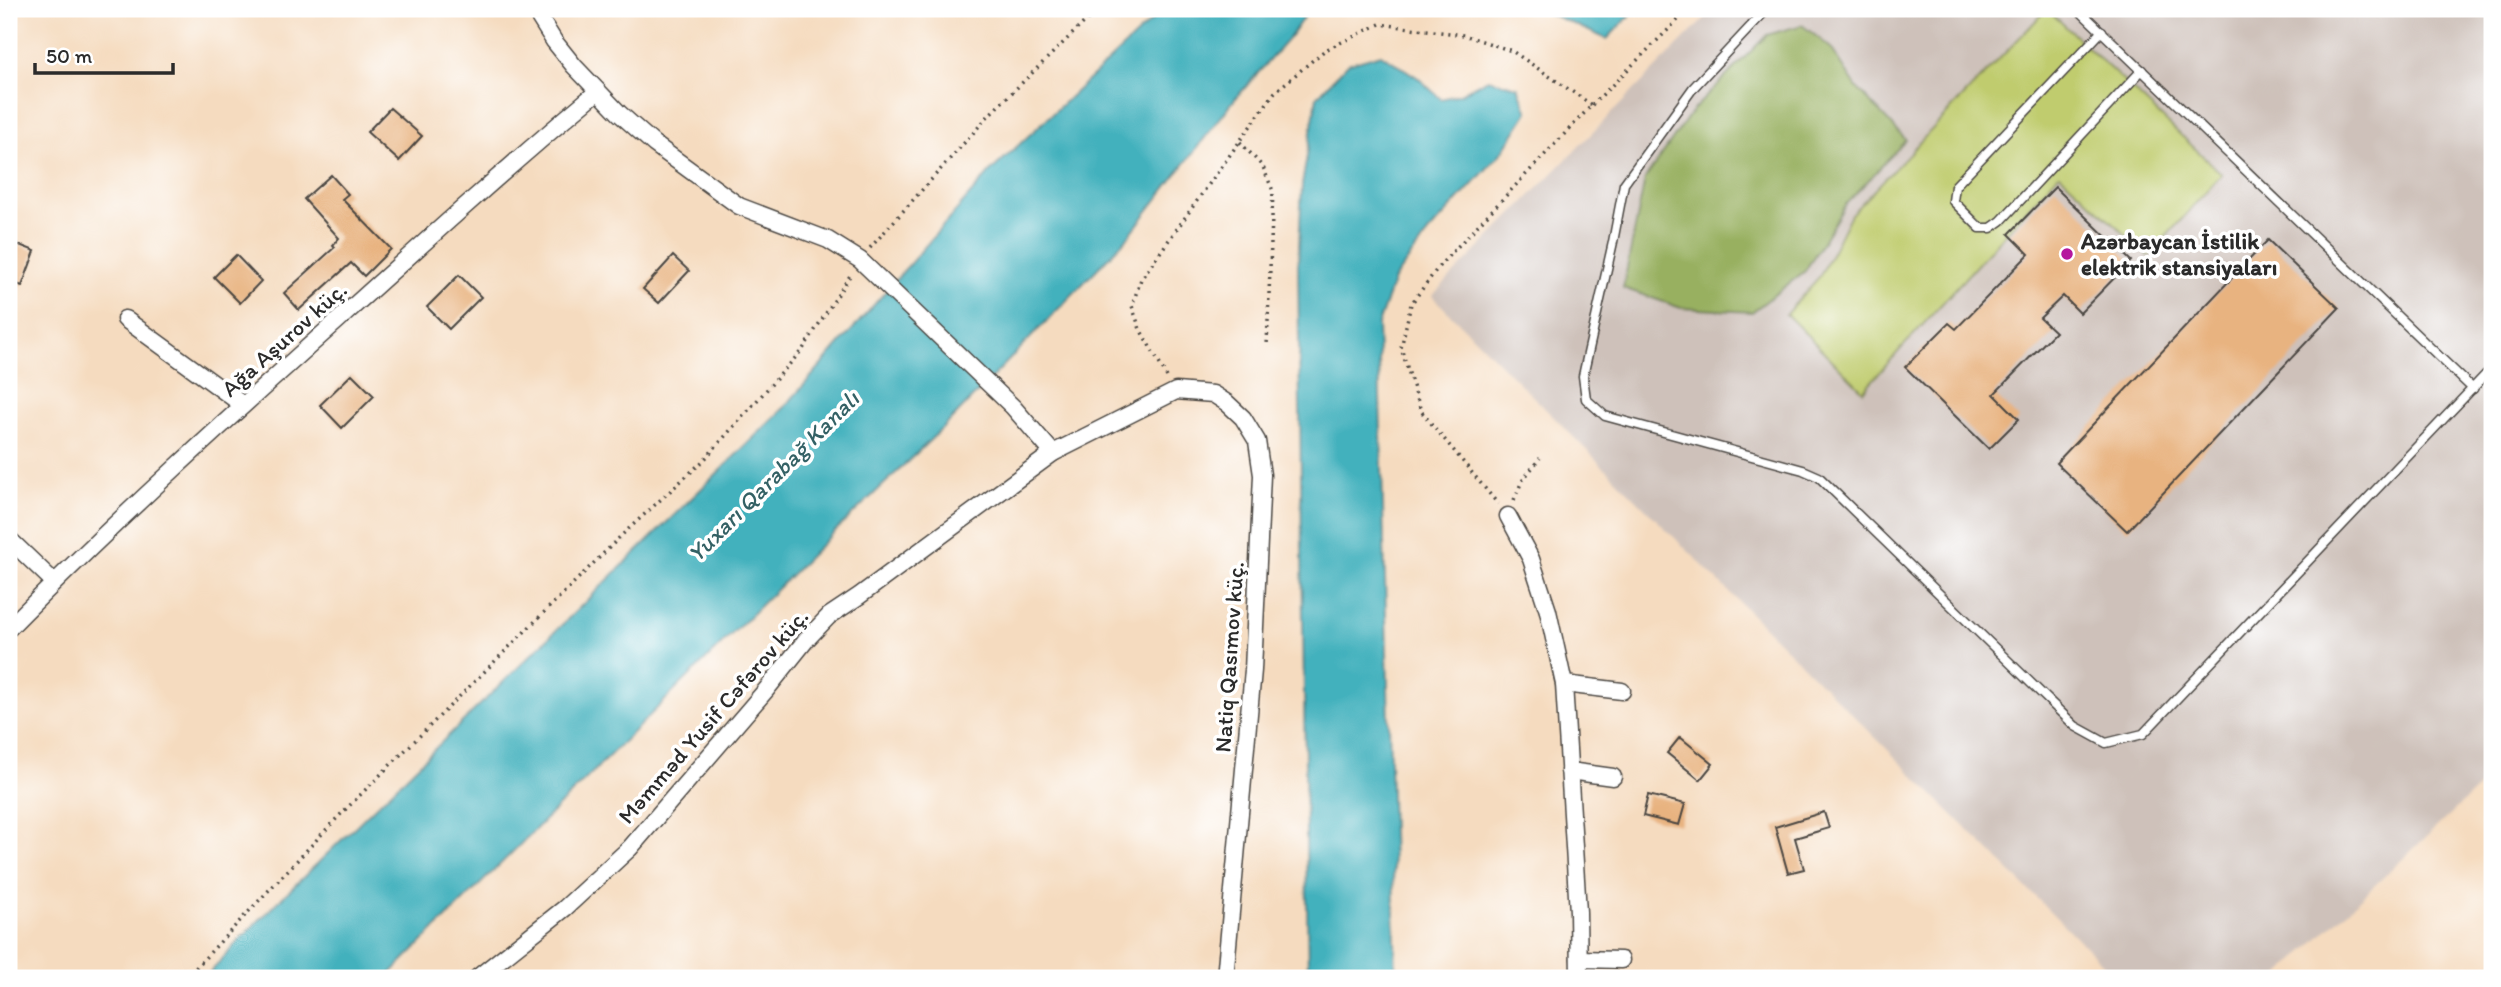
<svg xmlns="http://www.w3.org/2000/svg" width="2501" height="987" viewBox="0 0 2501 987" font-family="Itim,sans-serif">
<style>
.industrial{fill:#cec1ba}
.green{fill:#c0cc6e;stroke:#767c4c;stroke-width:2}
.forest{fill:#98b061;stroke:#626e46;stroke-width:2}
.water{fill:#42b1bd;stroke:#366e74;stroke-width:2}
.building{fill:#e8b380}
.lines{fill:none;stroke-linecap:round;stroke-linejoin:round}
.service-casing{stroke:#494541;stroke-width:11}
.minor-casing{stroke:#494541;stroke-width:19}
.path{stroke:#494541;stroke-width:3.5;stroke-dasharray:2 5;stroke-linecap:butt}
.service{stroke:#fff;stroke-width:8}
.minor{stroke:#fff;stroke-width:16}
.poi-dot{fill:#b5179e;stroke:#fff;stroke-width:2.5}
.labels{text-anchor:middle;dominant-baseline:central;stroke-width:7;stroke-linejoin:round;paint-order:stroke}
.poi-label{font-size:23px;font-weight:bold;fill:#2b2b2b;stroke:#fff;text-anchor:start}
.street-label{font-size:23px;fill:#2b2b2b;stroke:#fff}
.water-label{font-size:24px;font-style:italic;fill:#346165;stroke:#fff}
</style>
<rect width="100%" height="100%" fill="#fff"/>
<filter id="ink" filterUnits="userSpaceOnUse"><feTurbulence type="fractalNoise" baseFrequency=".0143" numOctaves="2"/><feDisplacementMap in="SourceGraphic" scale="14" xChannelSelector="R" yChannelSelector="G"/><feConvolveMatrix kernelMatrix="1 2 1 2 8 2 1 2 1" color-interpolation-filters="sRGB"/></filter>
<filter id="wash" filterUnits="userSpaceOnUse"><feTurbulence type="fractalNoise" baseFrequency=".00686" numOctaves="4" result="noise"/><feDisplacementMap in="SourceGraphic" scale="28" xChannelSelector="R" yChannelSelector="G"/><feGaussianBlur stdDeviation="1.57" result="paint"/><feColorMatrix in="noise" values="0 0 0 0 0 0 0 0 0 0 0 0 0 0 0 0 0 1.4 0 .05"/><feComposite in="paint" operator="in"/></filter>
<g filter="url(#wash)">
<rect width="100%" height="100%" fill="#f5dbbf"/>
<polygon class="industrial" points="1714,9 2492,9 2492,775 2276,978 2117,978 1432,296"/>
<polygon class="green" points="2047,9 2222,174 2149,256 2059,174 1863,391 1786,314 1820,276 1851,214"/>
<polygon class="forest" points="1802,25 1831,48 1857,88 1906,140 1845,205 1805,271 1752,312 1681,308 1623,288 1645,179 1693,110 1767,35"/>
<g class="water">
<polygon points="1164,9 1309,9 1290,37 1235,99 1127,238 948,423 830,536 386,978 205,978 241,938 783,409 990,172"/>
<polygon points="1539,9 1636,9 1607,39"/>
<polygon points="1381,54 1417,77 1441,99 1460,94 1488,79 1518,87 1528,112 1503,151 1429,232 1394,279 1378,324 1396,978 1308,978 1298,266 1302,185 1317,97 1347,64"/>
</g>
<g id="blocks">
<g class="building">
<polygon points="390,108 422,136 399,161 367,132"/>
<polygon points="331,175 348,194 342,199 391,249 364,276 351,263 299,310 284,293 335,247 333,245 339,238 304,199"/>
<polygon points="2055,187 2131,261 2080,313 2063,296 2040,318 2055,332 1994,394 2019,419 1989,449 1905,367 1949,323 1956,329 2029,254 2009,234"/>
<polygon points="2268,240 2339,308 2127,531 2056,463"/>
<polygon points="9,241 35,251 22,286 9,281"/>
<polygon points="236,255 261,281 240,303 214,277"/>
<polygon points="673,256 689,271 659,303 643,289"/>
<polygon points="459,275 481,297 449,329 427,307"/>
<polygon points="352,374 374,396 342,428 320,405"/>
<polygon points="1680,737 1713,764 1700,780 1667,753"/>
<polygon points="1648,795 1685,804 1679,825 1643,816"/>
<polygon points="1824,812 1829,828 1795,838 1804,869 1788,873 1775,827"/>
</g>
</g>
</g>
<g filter="url(#ink)">
<use href="#blocks" fill-opacity="0" stroke="#494541" stroke-width="2"/>
<g class="lines">
<defs>
<g id="service">
<polyline points="1767,9 1693,88 1624,184 1613,242 1583,376 1586,399 1605,416 1803,470 1819,477 2075,726 2106,743 2143,734 2492,368"/>
<polyline points="2078,9 2473,389"/>
<polyline points="2102,31 1955,186 1953,201 1980,228 1991,228 2001,221 2142,70"/>
</g>
<g id="minor">
<polyline points="534,9 554,41 574,66 619,113 654,144 739,206 828,240 860,260 1013,407 1053,453"/>
<polyline points="125,319 243,405"/>
<polyline points="1508,516 1531,559 1548,611 1564,684 1578,912 1579,978"/>
<polyline points="9,539 54,582"/>
<path d="M9 628C117 519 232 415 346 313 429 238 512 163 597 92"/>
<polyline points="1564,684 1622,691"/>
<polyline points="1569,771 1613,777"/>
<polyline points="1579,959 1621,960"/>
<polyline points="477,978 565,908 630,848 766,690 806,640 829,616 859,596 1053,453 1176,391 1213,394 1227,403 1243,418 1257,441 1262,475 1253,670 1225,978"/>
</g>
</defs>
<use href="#service" class="service-casing"/>
<use href="#minor" class="minor-casing"/>
<g class="path">
<polyline points="1592,105 1689,9"/>
<polyline points="1240,142 1263,167 1273,191 1267,346"/>
<polyline points="870,248 991,113 1098,9"/>
<polyline points="1167,377 1140,329 1132,306 1141,279 1275,92 1325,50 1380,24 1464,35 1512,51 1592,105 1440,265 1411,304 1401,348 1421,411 1498,504"/>
<polyline points="1514,500 1522,481 1540,458"/>
<polyline points="186,978 339,816 623,534 703,461 803,349 851,274"/>
</g>
<use href="#service" class="service"/>
<use href="#minor" class="minor"/>
</g>
</g>
<circle class="poi-dot" cx="2067" cy="254" r="7"/>
<g class="labels">
<g class="poi-label">
<text x="2081" y="241">Azərbaycan İstilik<tspan x="2081" dy="26">elektrik stansiyaları</tspan></text>
</g>
<g class="street-label">
<text transform="translate(284 339) rotate(-42)">Ağa Aşurov küç.</text>
<text transform="translate(1229 657) rotate(-86)">Natiq Qasımov küç.</text>
<text transform="translate(713 716) rotate(-49)">Məmməd Yusif Cəfərov küç.</text>
</g>
<g class="water-label">
<text transform="translate(773 476) rotate(-45)">Yuxarı Qarabağ Kanalı</text>
</g>
</g>
<rect width="2501" height="987" fill="none" stroke="#fff" stroke-width="35"/>
<path d="M35 63v10h138v-10" fill="none" stroke="#2b2b2b" stroke-width="3.5"/>
<text x="46" y="63" font-size="21" fill="#2b2b2b" stroke="#ffffff" stroke-width="5" paint-order="stroke">50 m</text>
</svg>
